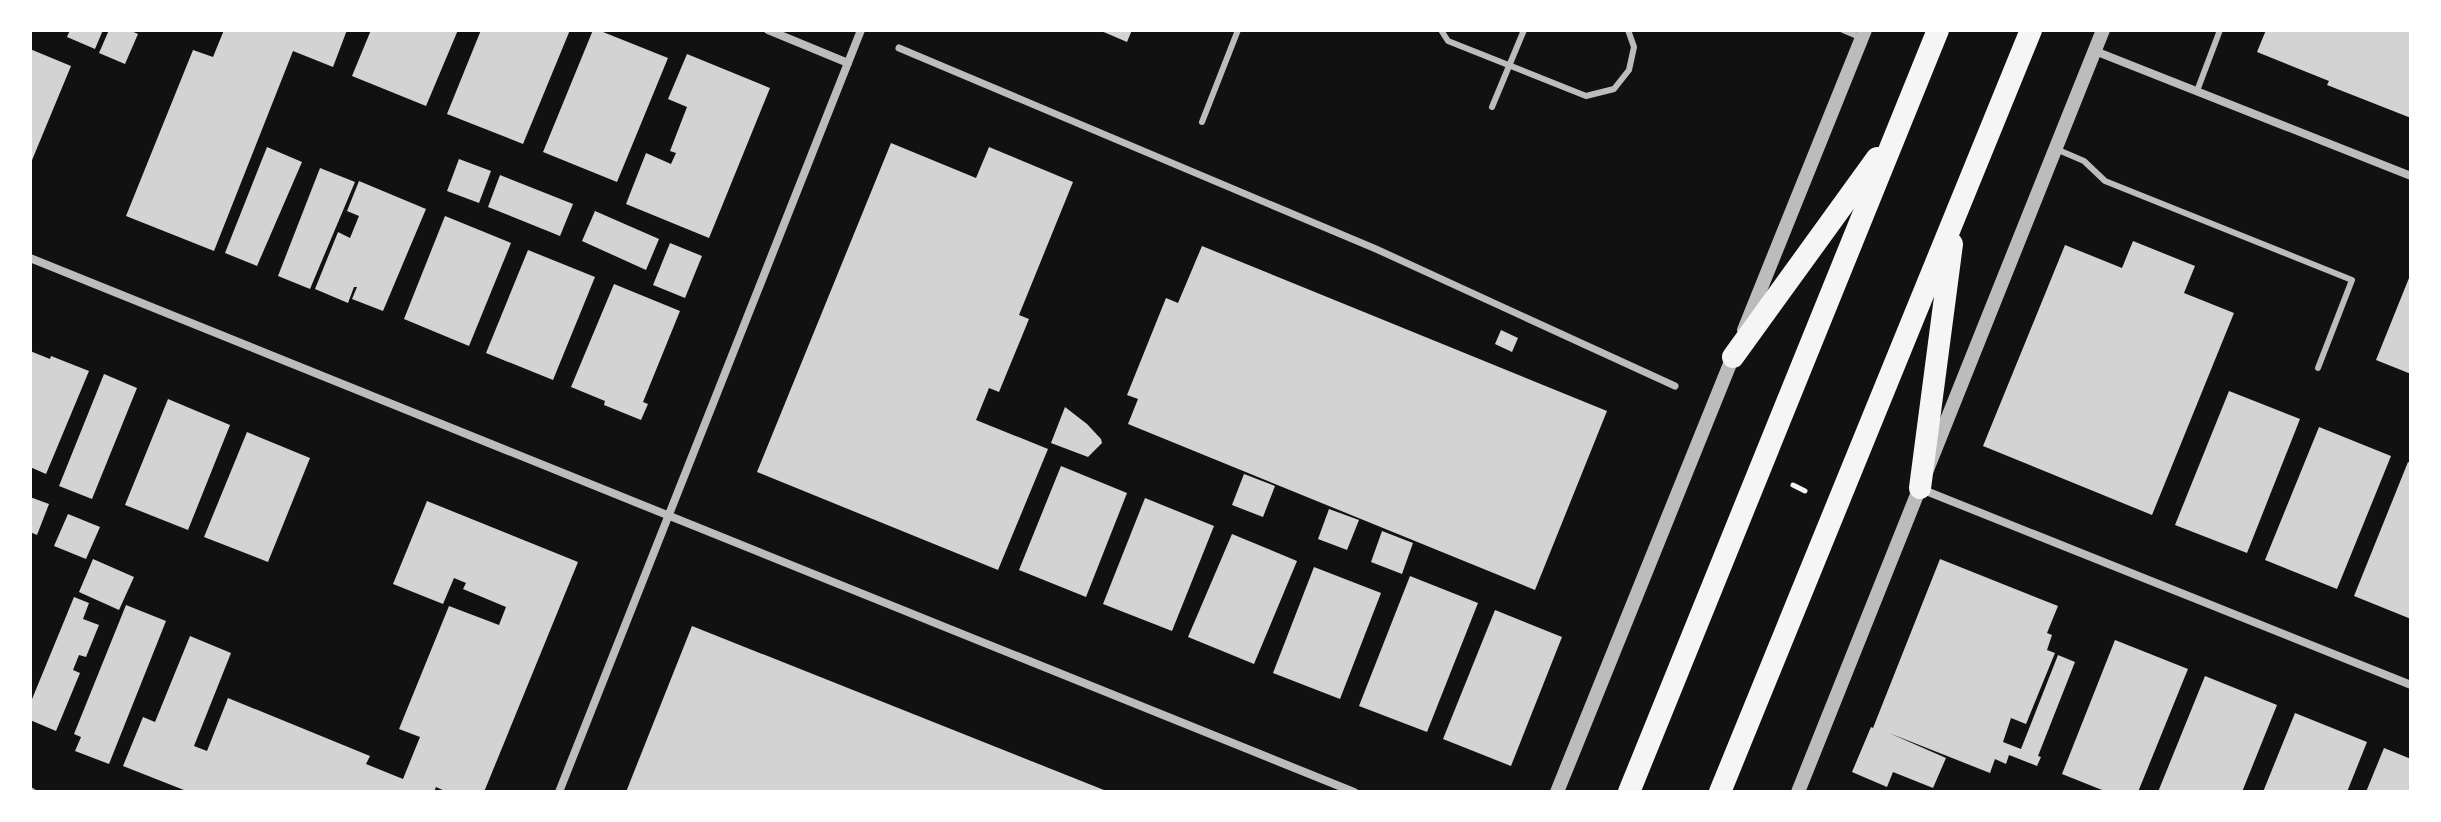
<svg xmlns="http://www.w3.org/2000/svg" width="2441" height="822" viewBox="0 0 2441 822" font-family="'Work Sans',sans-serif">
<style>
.building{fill:#d3d3d3}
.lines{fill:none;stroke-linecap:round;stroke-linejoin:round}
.path{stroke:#f5f5f5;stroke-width:5}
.service{stroke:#bcbcbc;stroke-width:6}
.pedestrian{stroke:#bcbcbc;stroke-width:7}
.minor{stroke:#bcbcbc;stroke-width:8}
.tertiary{stroke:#bcbcbc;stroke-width:14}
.trunk{stroke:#f5f5f5;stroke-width:22}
</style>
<rect width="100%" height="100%" fill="#111"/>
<g class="building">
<polygon points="70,30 103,30 95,49 67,37"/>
<polygon points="109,30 129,30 138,34 125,64 99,53"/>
<polygon points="224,30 347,30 333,67 293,51 214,251 126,216 193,50 213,57"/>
<polygon points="371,30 458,30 426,106 352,76"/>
<polygon points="481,30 570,30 523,144 447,114"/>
<polygon points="593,30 598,30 668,58 617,182 543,152"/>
<polygon points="1099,30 1132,30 1127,42"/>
<polygon points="2266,30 2411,30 2411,118 2327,85 2329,81 2257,52"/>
<polygon points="30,49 71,66 30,165"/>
<polygon points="687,54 770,88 709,238 626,204 646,153 671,164 676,153 670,151 687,107 668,99"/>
<polygon points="891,143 976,178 989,147 1073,182 1019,315 1029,319 999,392 989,388 976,420 1048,449 998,570 757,472"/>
<polygon points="267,147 302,162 257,266 225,253"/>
<polygon points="459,159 491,171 479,203 447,191"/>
<polygon points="320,168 355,182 310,289 278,276"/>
<polygon points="500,175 573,204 560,236 488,207"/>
<polygon points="359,181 426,209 383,311 352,299 357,287 354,287 348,303 315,289 338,232 350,238 359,216 347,211"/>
<polygon points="595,211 659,239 646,270 582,241"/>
<polygon points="445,216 511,243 469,346 404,319"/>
<polygon points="2133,241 2195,266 2184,293 2234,313 2152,515 1983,446 2065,245 2122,268"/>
<polygon points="670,243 702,256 685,298 653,285"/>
<polygon points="1202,246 1607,411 1535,590 1128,424 1138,399 1127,395 1166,298 1178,303"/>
<polygon points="528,250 595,277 553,380 486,353"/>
<polygon points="2411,273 2411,374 2376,360"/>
<polygon points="614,284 680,311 643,402 648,404 641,420 604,405 605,401 571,387"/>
<polygon points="1501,330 1518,338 1512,352 1495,344"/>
<polygon points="30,351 50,359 51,356 89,371 46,474 30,467"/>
<polygon points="104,374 137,388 92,499 59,486"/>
<polygon points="2229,391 2300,419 2247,553 2175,525"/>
<polygon points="168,399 230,425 188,530 125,505"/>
<polygon points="1065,407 1087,424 1101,439 1102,443 1088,457 1051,443"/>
<polygon points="2319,427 2391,456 2337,589 2265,560"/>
<polygon points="247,432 310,458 268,562 204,537"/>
<polygon points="2408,462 2411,463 2411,619 2354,596"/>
<polygon points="1061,466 1127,493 1086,597 1019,570"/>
<polygon points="1244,474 1275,486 1263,517 1232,505"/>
<polygon points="30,497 49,504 37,535 30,532"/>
<polygon points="1145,498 1214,526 1172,631 1103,604"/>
<polygon points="427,501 578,562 484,792 447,792 436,787 434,792 189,792 123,766 143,717 155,722 190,636 231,653 194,746 207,751 228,698 370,756 366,764 403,779 420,737 399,729 449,606 499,625 506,607 463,589 466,583 454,578 443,604 393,584"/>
<polygon points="1329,509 1359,520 1347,550 1318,539"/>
<polygon points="68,514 100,527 86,559 54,546"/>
<polygon points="1382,531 1413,543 1402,574 1371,562"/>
<polygon points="1232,534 1297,561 1254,664 1188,637"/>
<polygon points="93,559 134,577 119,610 79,592"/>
<polygon points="1940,559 2058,606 2047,633 2052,635 2047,650 2055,653 2026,724 2011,718 2003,742 2021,749 2058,655 2075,662 2038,756 2041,757 2037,766 2009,755 2006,764 1995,759 1990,773 1889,733 1946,758 1933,788 1893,772 1887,787 1852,772 1871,727 1873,728"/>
<polygon points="1314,567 1381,593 1340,699 1273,673"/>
<polygon points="1410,576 1478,603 1427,732 1359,706"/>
<polygon points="74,597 89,603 83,619 99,625 86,657 79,655 73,670 80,673 56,731 30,720 30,704"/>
<polygon points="126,605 166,621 109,764 75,751 81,737 74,734"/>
<polygon points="1495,610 1562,637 1511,766 1443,739"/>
<polygon points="692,626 1109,792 626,792"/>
<polygon points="2115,640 2188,669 2138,792 2107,792 2062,774"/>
<polygon points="2205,676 2277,705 2242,792 2158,792"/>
<polygon points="2295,713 2367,742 2347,792 2263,792"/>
<polygon points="2384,748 2411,759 2411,792 2366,792"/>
</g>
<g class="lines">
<polyline class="path" points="1793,485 1805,491"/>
<g class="service">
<polyline points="1441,30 1448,41 1586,96 1614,89 1629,70 1634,47 1628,30"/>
<polyline points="1843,30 1862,38"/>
<polyline points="2197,91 2220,30"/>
<polyline points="1492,107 1524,30"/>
<polyline points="1202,122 1238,30"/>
<polyline points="2056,149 2084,161 2105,181 2352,280 2318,368"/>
</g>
<polyline class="pedestrian" points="899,48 1376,249 1675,386"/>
<g class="minor">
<polyline points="768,30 848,63"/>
<polyline points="2095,51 2411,176"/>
<polyline points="30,258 1354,792"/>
<polyline points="1921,489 2411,685"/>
<polyline points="30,791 32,792"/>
<polyline points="559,792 861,30"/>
</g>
<g class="tertiary">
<polyline points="1744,330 1865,30"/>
<polyline points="1557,792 1736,349"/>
<polyline points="1798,792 2103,30"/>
</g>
<g class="trunk">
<polyline points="1733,357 1877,158"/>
<polyline points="1920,488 1952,244"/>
<polyline points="1629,792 1938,30"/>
<polyline points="1720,792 2031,30"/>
</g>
</g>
<rect width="2441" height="822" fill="none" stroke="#ffffff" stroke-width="64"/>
</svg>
